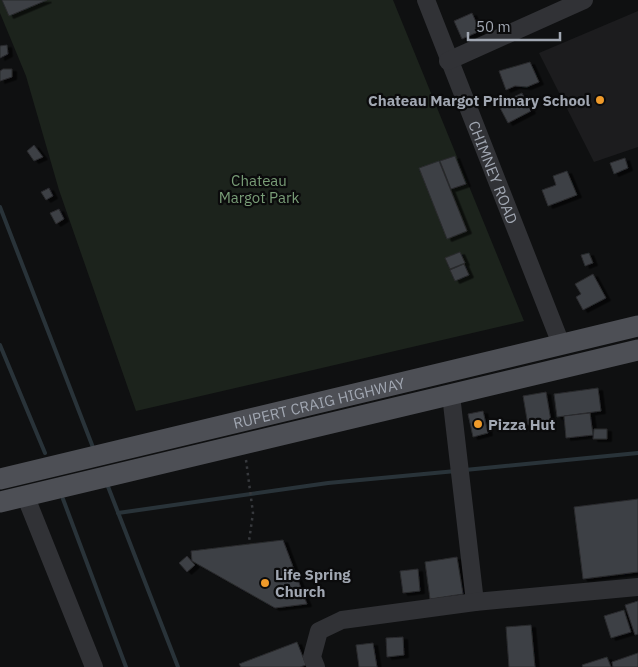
<svg xmlns="http://www.w3.org/2000/svg" width="638" height="667" viewBox="0 0 638 667" font-family="'IBM Plex Sans',sans-serif">
<style>
.built{fill:#1c1c1e}
.green{fill:#1c231c}
.lines{fill:none;stroke-linecap:round;stroke-linejoin:round}
.stream{stroke:#293339;stroke-width:4}
.building{fill:#3e4044;stroke:#292a2d;filter:url(#shadow)}
.path{stroke:#37393d;stroke-width:2.5;stroke-dasharray:2.5 4;stroke-linecap:butt}
.minor{stroke:#313236;stroke-width:18}
.major{stroke:#4d4f55;stroke-width:21}
.poi-dot{fill:#ef9a2a;stroke:#0b0b0c;stroke-width:2}
.labels{text-anchor:middle;dominant-baseline:central;stroke-width:4.5;stroke-linejoin:round;paint-order:stroke}
.poi-label{font-size:15px;font-weight:bold;fill:#a1a7b2;stroke:#0b0b0c;text-anchor:start}
.street-label{font-size:15px;fill:#a1a7b2;stroke:#0b0b0c}
.park-label{font-size:15px;fill:#799d77;stroke:#0b0b0c}
</style>
<defs>
<filter id="shadow"><feDropShadow dx="4.5" dy="2.5" stdDeviation="0" flood-color="#0009"/></filter>
</defs>
<rect width="100%" height="100%" fill="#0f1011"/>
<polygon class="built" points="638,11 638,147 594,162 539,53"/>
<polygon class="green" points="0,0 393,0 524,321 136,411 59,190 26,76 0,13"/>
<g class="lines">
<g class="stream">
<polyline points="0,207 94,450"/>
<polyline points="0,345 45,453"/>
<polyline points="465,470 638,453"/>
<polyline points="107,484 178,667"/>
<polyline points="63,499 126,667"/>
<polyline points="118,513 328,483 456,471"/>
</g>
</g>
<g class="building">
<polygon points="2,0 47,0 9,16"/>
<polygon points="472,13 480,31 462,39 454,21"/>
<polygon points="7,45 8,54 0,58 0,46"/>
<polygon points="530,62 539,82 527,87 515,86 506,90 499,71"/>
<polygon points="3,69 12,69 12,77 0,81 0,71"/>
<polygon points="522,93 531,111 508,123 498,104"/>
<polygon points="34,145 43,157 34,161 27,151"/>
<polygon points="455,156 466,184 451,189 440,161"/>
<polygon points="625,158 628,168 614,174 610,163"/>
<polygon points="439,161 467,231 447,239 419,168"/>
<polygon points="567,171 577,195 548,206 542,190 556,185 553,176"/>
<polygon points="49,188 53,196 46,200 41,192"/>
<polygon points="59,209 64,219 56,224 50,213"/>
<polygon points="460,252 465,263 450,269 445,258"/>
<polygon points="589,253 593,263 585,266 581,255"/>
<polygon points="464,264 469,275 455,281 450,270"/>
<polygon points="593,274 606,298 583,310 576,297 581,294 575,284"/>
<polygon points="598,388 601,411 557,417 554,394"/>
<polygon points="546,392 551,421 528,425 523,396"/>
<polygon points="483,411 488,433 473,437 468,414"/>
<polygon points="590,413 593,435 566,438 564,416"/>
<polygon points="594,429 607,429 607,439 593,439"/>
<polygon points="638,499 638,572 583,579 574,507"/>
<polygon points="283,540 307,604 275,608 192,561 191,551"/>
<polygon points="187,556 195,565 187,572 179,563"/>
<polygon points="457,557 463,594 430,599 425,562"/>
<polygon points="418,569 420,591 403,593 400,571"/>
<polygon points="638,601 638,634 635,635 625,605"/>
<polygon points="624,610 631,632 611,638 604,616"/>
<polygon points="531,625 535,667 509,667 506,627"/>
<polygon points="403,637 404,655 387,657 386,638"/>
<polygon points="297,642 306,665 300,667 241,667 239,664"/>
<polygon points="373,643 377,667 359,667 356,645"/>
<polygon points="638,653 638,667 613,667 612,662"/>
<polygon points="607,657 611,667 583,667 582,665"/>
</g>
<g class="lines">
<polyline class="path" points="246,460 253,513 249,541"/>
<g class="minor">
<path id="s1" d="M426 0 561 344"/>
<polyline points="448,61 584,0"/>
<polyline points="451,395 475,602"/>
<polyline points="25,495 94,667"/>
<polyline points="316,667 312,657 319,631 342,620 475,602 638,587"/>
</g>
<g class="major">
<path id="s2" d="M0 479 638 326"/>
<polyline points="0,502 638,350"/>
</g>
</g>
<g class="poi-dot">
<circle cx="600" cy="100" r="5"/>
<circle cx="478" cy="424" r="5"/>
<circle cx="265" cy="583" r="5"/>
</g>
<g class="labels">
<g class="poi-label">
<text x="590" y="100" text-anchor="end">Chateau Margot Primary School</text>
<text x="488" y="424">Pizza Hut</text>
<text x="275" y="574">Life Spring<tspan x="275" dy="17">Church</tspan></text>
</g>
<g class="street-label">
<text stroke="none"><textPath href="#s1" startOffset="185">CHIMNEY ROAD</textPath></text>
<text stroke="none"><textPath href="#s2" startOffset="328">RUPERT CRAIG HIGHWAY</textPath></text>
</g>
<g class="park-label">
<text x="259" y="180">Chateau<tspan x="259" dy="17">Margot Park</tspan></text>
</g>
</g>
<path d="M468 32v8h92v-8" fill="none" stroke="#a1a7b2" stroke-width="2.5"/>
<text x="476" y="32" font-size="15" fill="#a1a7b2" stroke="#0b0b0c" stroke-width="4" paint-order="stroke">50 m</text>
</svg>
